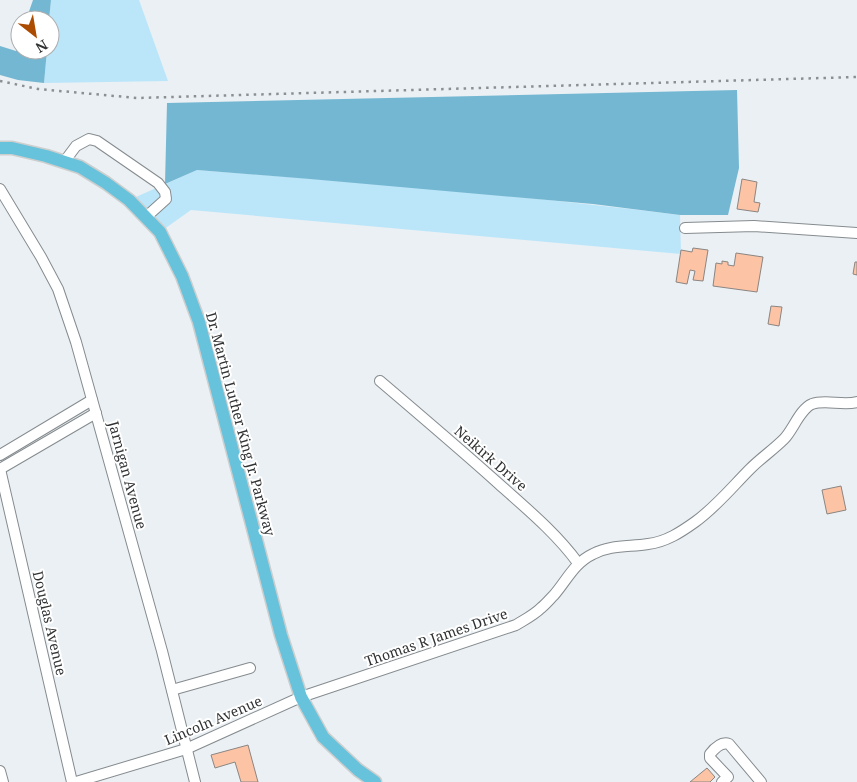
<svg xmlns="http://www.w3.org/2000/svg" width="857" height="782" viewBox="0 0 857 782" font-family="'Noto Serif',serif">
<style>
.green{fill:#bbe6f9}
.forest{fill:#74b7d2}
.building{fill:#fdc3a5;stroke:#8b8582}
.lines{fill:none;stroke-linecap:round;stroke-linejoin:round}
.minor-casing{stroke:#858b8e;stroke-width:12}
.major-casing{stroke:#cdcece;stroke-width:15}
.minor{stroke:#fff;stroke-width:10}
.major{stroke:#67c2dc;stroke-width:12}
.rail{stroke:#8b8f92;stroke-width:2.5;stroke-dasharray:2.5 5;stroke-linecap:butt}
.labels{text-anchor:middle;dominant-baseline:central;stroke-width:4;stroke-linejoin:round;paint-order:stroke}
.street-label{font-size:14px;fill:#303234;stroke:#fff}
</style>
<rect width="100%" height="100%" fill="#eaf0f4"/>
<g class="green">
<polygon points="51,0 139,0 168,81 44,83 47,50 50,50 49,20"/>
<path d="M197 170C358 182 520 195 680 215L681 254 191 210 160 232 129 200Z"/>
</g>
<g class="forest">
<polygon points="33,0 51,0 49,20 26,20"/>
<polygon points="20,40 20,50 47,50 44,83 18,80 0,75 0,46 16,51"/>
<polygon points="737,90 739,168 728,215 680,215 593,204 310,179 197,170 165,184 167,103"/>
</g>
<g class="building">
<polygon points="742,179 757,182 754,202 760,203 758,212 737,209"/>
<polygon points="693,248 708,250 703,281 693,280 695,271 690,270 687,284 676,282 681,250 692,252"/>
<polygon points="736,253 763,257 757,292 713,286 716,263 722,264 722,261 728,262 728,265 734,266"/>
<polygon points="855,262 857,262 857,275 853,274"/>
<polygon points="771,306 782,307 779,326 768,324"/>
<polygon points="841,486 846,510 827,514 822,490"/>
<polygon points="248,745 258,782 241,782 235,762 215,768 211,755"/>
<polygon points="707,768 715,777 710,782 690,782"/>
</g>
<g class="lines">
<defs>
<g id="minor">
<polyline points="64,162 76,146 89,139 97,141 158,183 165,192 166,199 146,217"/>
<polyline points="0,189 41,257 58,289 76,342 162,651 195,782"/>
<polyline points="685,228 754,226 857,233"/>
<path d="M380 381C420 415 460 449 499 484 527 509 556 533 578 563"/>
<polyline points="0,455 92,400"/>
<polyline points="0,469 72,782"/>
<polyline points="0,469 96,413"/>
<polyline points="172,690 250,668"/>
<polyline points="0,771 3,782"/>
<path d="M76 782 186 749 301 697 516 625C524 620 534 615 541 608 546 604 550 599 554 595 567 580 574 563 593 554 610 545 629 547 648 544 666 542 681 532 695 522 716 507 732 487 750 469 761 458 773 450 784 439 793 430 800 409 812 404 825 399 843 406 857 402"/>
<path d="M722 782 728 777 710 758V754C714 749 721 741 729 744L761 782"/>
</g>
<polyline id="major" points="0,148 12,148 46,156 80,167 106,183 129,200 160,232 182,276 199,322 281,635 301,697 323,737 358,770 375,782"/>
</defs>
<use href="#minor" class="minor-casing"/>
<use href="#major" class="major-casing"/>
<use href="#minor" class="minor"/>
<use href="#major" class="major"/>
<polyline class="rail" points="0,81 38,89 137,98 857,77"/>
</g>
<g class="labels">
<g class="street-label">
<text transform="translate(241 424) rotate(75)">Dr. Martin Luther King Jr. Parkway</text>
<text transform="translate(491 458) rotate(41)">Neikirk Drive</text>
<text transform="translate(128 475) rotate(75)">Jarnigan Avenue</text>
<text transform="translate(50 623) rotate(77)">Douglas Avenue</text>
<text transform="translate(436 637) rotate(-19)">Thomas R James Drive</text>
<text transform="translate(213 720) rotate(-23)">Lincoln Avenue</text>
</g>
</g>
<g transform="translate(35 35) rotate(149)"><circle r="24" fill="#ffffff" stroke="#acadae"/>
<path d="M0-4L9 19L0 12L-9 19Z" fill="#ab4c00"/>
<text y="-8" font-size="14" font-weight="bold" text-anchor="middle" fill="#303234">N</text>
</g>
</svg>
